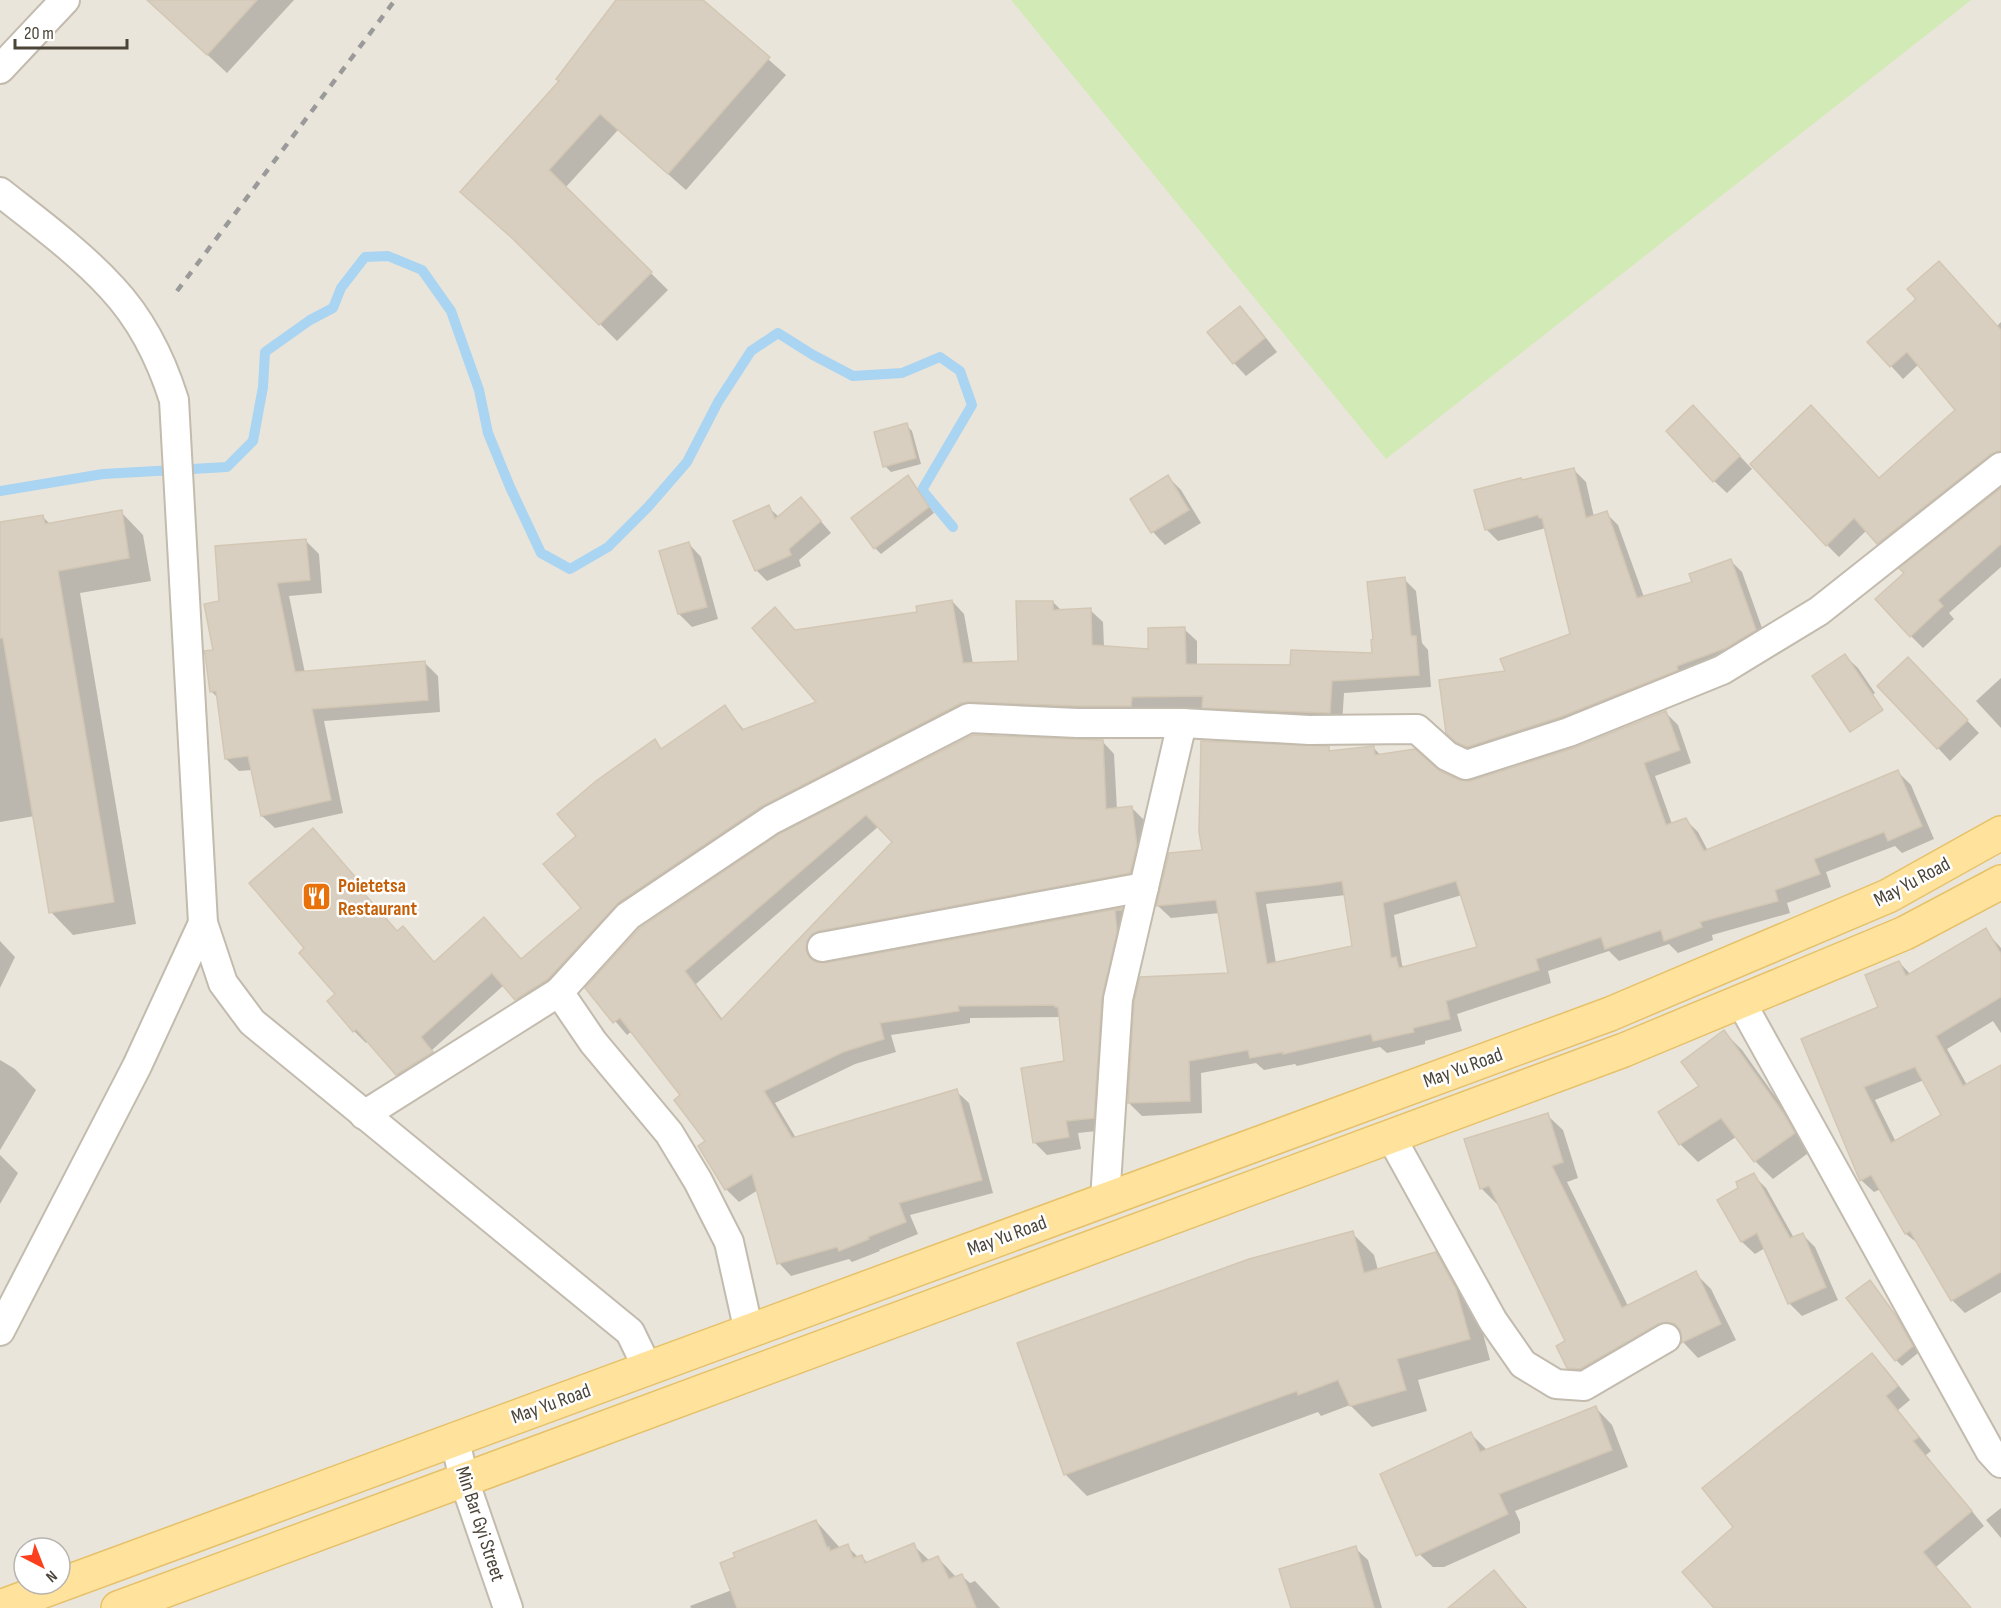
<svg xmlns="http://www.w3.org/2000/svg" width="2001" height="1608" viewBox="0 0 2001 1608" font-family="'Sofia Sans Condensed',sans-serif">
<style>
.residential{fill:#eae5da;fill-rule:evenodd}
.green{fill:#d2eab5}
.shadow{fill:#0003;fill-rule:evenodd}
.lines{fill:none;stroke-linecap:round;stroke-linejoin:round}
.stream{stroke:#a9d4f2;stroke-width:10}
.building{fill:#d8cfc1;stroke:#d3c7b4;stroke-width:1.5;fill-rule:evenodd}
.street-casing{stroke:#c2bbae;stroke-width:32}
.primary-casing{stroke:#e6c16a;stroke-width:36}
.street{stroke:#fff;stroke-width:28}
.primary{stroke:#ffe39c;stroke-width:33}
.rail{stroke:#9a9a9a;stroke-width:4.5;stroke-dasharray:8 8;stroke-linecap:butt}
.labels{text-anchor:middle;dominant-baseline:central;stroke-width:5;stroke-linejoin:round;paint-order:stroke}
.street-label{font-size:20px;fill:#4b4439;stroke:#fff}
.food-label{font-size:20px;font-weight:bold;fill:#c56008;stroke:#fff;text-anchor:start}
</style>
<rect width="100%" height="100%" fill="#f6f3ec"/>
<path class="residential" d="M0 0H2001V1608H0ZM24 1548H60V1584H24Z"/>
<polygon class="green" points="1011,0 1971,0 1386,459"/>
<g class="shadow">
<polygon points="176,0 294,0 227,73 183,32"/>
<polygon points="617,0 701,0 786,75 686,190 618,130 565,188 668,290 617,341 532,256 560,81"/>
<polygon points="1240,308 1252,320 1277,352 1246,376 1234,363"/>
<polygon points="2001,322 2001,468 1891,555 1867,530 1839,557 1827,545 1879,480 1957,410 1919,364 1903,379 1869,342 1997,326"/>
<polygon points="1706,420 1752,469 1727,493 1714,481"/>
<polygon points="906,425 912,431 921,464 891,472 885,466"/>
<polygon points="1574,470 1586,482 1594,517 1606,513 1618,525 1644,597 1694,583 1730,560 1742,572 1767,642 1576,728 1470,754 1448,732 1507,672 1572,635 1546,528 1498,541 1486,529 1522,482"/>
<polygon points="1168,477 1181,490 1201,523 1165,545 1153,532 1132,499"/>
<polygon points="913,483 934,513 881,554 875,548"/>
<polygon points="2001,490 2001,567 1949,613 1954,619 1923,648 1911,636"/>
<polygon points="768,507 779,517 811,510 831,533 799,560 801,566 767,581 756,570 735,522"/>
<polygon points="121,512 143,535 151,581 80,593 136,924 73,935 51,912 35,816 0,822 0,524 43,517 50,524"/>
<polygon points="306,541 319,554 322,593 289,596 305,673 425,663 438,676 440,712 324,721 343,813 275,828 262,816 252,770 239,771 226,759 218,698 211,691 215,651 221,602"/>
<polygon points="689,544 701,557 718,619 692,627 679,614"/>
<polygon points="1404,579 1416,591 1422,643 1428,650 1431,687 1344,693 1342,725 1216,719 1204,708 983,713 774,818 529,1012 504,985 432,1050 445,1065 409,1087 368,1041 366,1043 354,1031 337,994 307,948 325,843 368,892 365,895 398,932 435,964 522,960 583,909 578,836 654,741 662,749 725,707 745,731 818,702 796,632 918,614 952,601 964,614 973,664 1019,663 1053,602 1062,611 1090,610 1103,622 1104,647 1150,651 1184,629 1197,641 1197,665 1292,667 1374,655"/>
<polygon points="1845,656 1858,668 1875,693 1847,719"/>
<polygon points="2001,678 2001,728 1976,701"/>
<polygon points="1940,692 1979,733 1950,761 1938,748"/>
<path d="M1665 712 1678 725 1691 763 1655 776 1672 824 1685 819 1698 832 1708 851 1898 772 1911 785 1934 839 1902 853 1895 846 1826 872 1831 887 1787 903 1790 913 1712 935 1713 940 1678 953 1669 944 1619 961 1609 951 1548 971 1551 983 1457 1014 1462 1031 1425 1041V1044L1387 1053 1380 1047 1297 1066 1295 1064 1264 1070 1256 1063 1201 1073 1202 1113 1142 1116 1129 1103 1230 975 1220 913 1171 918 1158 906 1204 851 1328 748 1332 752 1373 747 1381 756 1439 772 1459 781 1470 782 1575 749ZM1346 895 1354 947 1276 963 1266 904ZM1462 895 1479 948 1405 968 1402 965 1394 915Z"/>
<path d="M1102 741 1114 754 1117 810 1132 808 1144 820 1148 859 1142 885 818 955V964L825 965 1122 909 1134 922 1106 1130 1078 1133 1081 1149 1047 1155 1034 1142 1066 1062 1061 1017 970 1018V1023L891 1035 896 1052 855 1064 775 1103 796 1138 956 1091 969 1103 993 1193 910 1215 918 1234 879 1250 880 1251 852 1262 849 1259 791 1276 779 1263 758 1190 739 1202 726 1189 700 1146 707 1142 682 1096 632 1031 627 1035 587 988 780 836ZM879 826 894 842 723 1020 696 984Z"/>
<path d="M1985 930 2001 948V1033L1993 1021 1947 1049 1967 1085 2001 1067V1292L1965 1313 1952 1300 1920 1245 1906 1234 1881 1189 1874 1192 1861 1180 1803 1040 1880 1008 1899 962 1911 975ZM1924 1080 1943 1116 1896 1142 1875 1100Z"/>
<polygon points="0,941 15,957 0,988"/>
<polygon points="1724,1032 1742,1050 1802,1134 1811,1151 1773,1179 1755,1161 1736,1137 1698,1162 1680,1144"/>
<polygon points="0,1060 15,1069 36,1090 0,1150"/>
<polygon points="1547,1115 1563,1130 1578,1178 1567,1182 1628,1306 1695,1273 1711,1289 1736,1340 1698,1358 1683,1342 1682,1337 1674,1339 1584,1383 1568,1367 1567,1342 1499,1204 1497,1204 1482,1189 1466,1140"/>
<polygon points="0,1155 18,1173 0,1204"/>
<polygon points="1753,1175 1766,1188 1794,1238 1802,1234 1815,1247 1838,1300 1802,1316 1789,1303 1765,1248 1755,1254 1742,1242 1719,1200 1740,1188"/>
<polygon points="1352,1233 1374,1255 1378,1270 1436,1254 1457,1276 1477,1311 1490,1360 1418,1380 1427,1411 1372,1427 1350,1405 1321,1416 1318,1412 1087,1496 1066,1475 1019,1344"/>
<polygon points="1875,1288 1902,1323 1918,1353 1902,1366 1896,1360"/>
<polygon points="1872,1355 1885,1368 1910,1400 1898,1410 1931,1451 1926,1455 1984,1526 1936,1567 1971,1608 1716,1608 1735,1528"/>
<polygon points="1596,1408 1612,1425 1628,1467 1515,1511 1520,1522 1520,1533 1444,1567 1433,1567 1415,1550 1471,1434 1487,1450"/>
<polygon points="2001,1508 2001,1538 1986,1520"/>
<polygon points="816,1521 841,1549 847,1546 858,1557 861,1556 868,1563 913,1545 930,1561 938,1558 957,1578 962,1576 970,1583 975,1581 1000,1608 691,1608 690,1606 732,1590"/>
<polygon points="1355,1548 1368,1560 1382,1608 1292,1608"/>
<polygon points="1494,1572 1527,1608 1450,1608"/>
</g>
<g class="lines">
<polyline class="stream" points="0,491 103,474 227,467 253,441 263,387 265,352 310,320 333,308 341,288 365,257 388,256 422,270 451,311 479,390 488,433 510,487 541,553 570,569 608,547 648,507 687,462 718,402 751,351 778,333 813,355 853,376 902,373 940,357 960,371 972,405 922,490 953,527"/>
</g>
<g class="building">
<polygon points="147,0 257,0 207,55"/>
<polygon points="616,0 703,0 770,57 668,174 600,114 549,170 652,272 599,325 513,239 460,192 559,81 556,79"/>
<polygon points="1939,261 2001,330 2001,451 1991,454 1877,544 1854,518 1826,546 1750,464 1811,405 1879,478 1955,410 1907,352 1890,367 1867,342 1916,299 1907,289"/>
<polygon points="1240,306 1265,338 1233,364 1207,332"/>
<polygon points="1693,405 1740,456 1713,482 1666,431"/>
<polygon points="907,423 916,458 883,467 874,432"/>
<polygon points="1574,468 1586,518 1607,511 1637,598 1692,582 1689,574 1731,559 1756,630 1726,648 1677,666 1678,670 1563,716 1467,747 1456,742 1446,733 1439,680 1505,671 1500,659 1570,634 1542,518 1539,518 1538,515 1485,530 1474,490 1521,478 1522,480"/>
<polygon points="908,475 929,507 874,549 851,518"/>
<polygon points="1168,475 1189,510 1151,533 1130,499"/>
<polygon points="2001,488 2001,544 1938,600 1943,606 1910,637 1875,599 1904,573 1899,568"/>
<polygon points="801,497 821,521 789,549 791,555 755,571 733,521 769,505 775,519"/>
<polygon points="122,510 129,558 58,571 114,902 49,913 3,638 0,638 0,522 43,515 45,524"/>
<polygon points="306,539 310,580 277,583 295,672 425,661 428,700 312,709 331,800 261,816 248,756 225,759 216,691 210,692 205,654 204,651 213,650 204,604 219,601 215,546"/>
<polygon points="689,542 707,607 678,614 659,551"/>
<polygon points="1405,577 1411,636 1416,636 1419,675 1332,681 1330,713 1202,708 1203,696 1132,697 1131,706 1077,706 970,702 961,703 762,806 619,902 548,979 515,1000 492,973 421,1037 433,1052 396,1075 356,1029 353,1032 327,1001 335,994 299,953 304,948 249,883 313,828 357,879 354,882 397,931 403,926 434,962 484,917 521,959 581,908 543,864 576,836 557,814 596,781 655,739 661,749 725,705 742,730 816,702 752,628 775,607 795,630 917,612 916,606 952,600 963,663 1018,661 1016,601 1053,601 1053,610 1091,608 1092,645 1148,649 1148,628 1185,627 1186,664 1290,665 1291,650 1372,653 1371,640 1373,639 1367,582"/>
<polygon points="1845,654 1883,710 1850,732 1812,676"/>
<polygon points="1908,657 1968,720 1937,749 1877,686"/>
<path d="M1666 711 1680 750 1644 763 1666 825 1686 818 1704 851 1898 770 1922 826 1888 841 1884 832 1814 859 1820 874 1775 890 1778 901 1700 922 1702 927 1664 941 1661 930 1605 949 1601 937 1536 959 1539 970 1446 1001 1450 1019 1413 1028 1414 1032 1373 1041 1371 1034 1283 1054V1052L1250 1058 1248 1050 1189 1061 1190 1101 1128 1103 1134 1001 1140 977 1228 973 1216 900 1156 906 1169 853 1202 850 1199 832 1201 741 1329 746V751L1374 746 1375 755 1415 749 1440 771 1459 780 1470 781 1574 748ZM1342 881 1352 946 1267 964 1255 892 1318 885ZM1456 881 1477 947 1399 968 1396 957 1391 958 1383 903Z"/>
<path d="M973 735 1103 740 1106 809 1132 806 1137 846 1130 873 819 931 812 934 807 941 806 951 810 958 816 962 825 963 1122 908V910H1115L1117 932 1102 998 1094 1118 1066 1121 1069 1137 1033 1143 1021 1068 1064 1061 1058 1007H1055L1054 1005 958 1006 959 1011 880 1023 884 1039 843 1052 764 1091 792 1138 957 1089 982 1180 899 1203 906 1222 868 1237 869 1239 839 1251 837 1247 777 1264 752 1174 725 1190 698 1146 705 1141 674 1100 680 1095 620 1018 613 1023 585 988 639 929 779 834ZM866 815 892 842 721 1020 685 971Z"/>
<path d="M1986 928 2001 954V997L1936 1036 1963 1086 2001 1065V1272L1951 1301 1910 1231 1905 1234 1871 1175 1860 1181 1801 1039 1878 1007 1865 975 1899 961 1906 976ZM1915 1067 1941 1115 1891 1143 1864 1087Z"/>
<polygon points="1724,1030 1784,1114 1795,1133 1754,1162 1721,1118 1679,1145 1658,1112 1699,1086 1681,1062"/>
<polygon points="1548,1113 1563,1162 1552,1166 1622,1308 1696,1271 1721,1324 1681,1343 1680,1330 1675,1324 1666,1322 1658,1324 1580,1369 1567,1368 1556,1346 1565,1341 1489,1186 1480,1189 1464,1139"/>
<polygon points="1754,1173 1790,1238 1803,1233 1826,1287 1788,1304 1757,1233 1741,1242 1717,1200 1738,1188 1736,1182"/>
<polygon points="1353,1231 1364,1273 1436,1252 1456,1289 1470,1339 1397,1359 1406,1390 1350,1406 1338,1380 1298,1395 1297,1391 1064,1475 1017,1343 1249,1259"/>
<polygon points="1870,1280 1896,1316 1913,1346 1895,1361 1846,1298"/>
<polygon points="1872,1353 1898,1386 1886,1396 1919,1437 1913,1441 1972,1511 1923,1552 1971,1608 1714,1608 1682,1572 1733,1527 1702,1488"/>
<polygon points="1596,1406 1612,1450 1499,1494 1508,1514 1416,1556 1380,1474 1471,1432 1480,1452"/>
<polygon points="816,1520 827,1548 829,1547 830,1551 848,1544 853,1558 862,1555 865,1563 914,1543 922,1563 938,1556 949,1579 962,1574 976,1608 737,1608 720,1563 735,1557 733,1553"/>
<polygon points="1356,1546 1374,1608 1291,1608 1279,1569"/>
<polygon points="1494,1570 1525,1608 1448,1608"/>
</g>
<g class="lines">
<defs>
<g id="street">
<polyline points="0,69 65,0"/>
<path d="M0 192C38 222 79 252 112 288 141 319 161 359 174 400L203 923 223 983 252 1022 630 1332 648 1369"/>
<polyline points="822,947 1144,887"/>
<polyline points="1741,1002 1990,1451 2001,1463"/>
<polyline points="364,1115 559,992"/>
<polyline points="1391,1137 1493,1321 1523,1364 1556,1384 1584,1386 1666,1338"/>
<polyline points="1105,1200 1118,999 1182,723"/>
<polyline points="0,1331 137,1066 203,923"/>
<polyline points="749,1332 729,1242 698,1181 669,1133 593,1042 559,992 628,916 771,820 969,718 1077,723 1182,723 1309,730 1417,729 1447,756 1466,765 1569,732 1722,670 1819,611 2001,467"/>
<polyline points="455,1440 464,1480 508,1608"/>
</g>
<g id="primary">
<polyline points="0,1607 1610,1014 1888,896 2001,833"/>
<polyline points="118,1608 1624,1050 1905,933 2001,882"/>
</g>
</defs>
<use href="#street" class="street-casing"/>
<use href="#primary" class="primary-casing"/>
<use href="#street" class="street"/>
<use href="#primary" class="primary"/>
<polyline class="rail" points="177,291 395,0"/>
</g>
<defs>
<symbol id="restaurant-square" viewBox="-11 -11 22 22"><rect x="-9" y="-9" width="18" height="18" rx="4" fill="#e8710a" stroke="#fff"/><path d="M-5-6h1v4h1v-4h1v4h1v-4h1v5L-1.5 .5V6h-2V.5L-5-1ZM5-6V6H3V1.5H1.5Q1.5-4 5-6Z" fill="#fff"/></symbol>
</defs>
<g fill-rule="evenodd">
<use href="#restaurant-square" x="300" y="880" width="33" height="33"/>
</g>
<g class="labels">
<g class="street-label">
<text transform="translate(1912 882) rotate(-28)">May Yu Road</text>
<text transform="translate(1463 1068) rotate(-20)">May Yu Road</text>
<text transform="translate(1007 1236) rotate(-20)">May Yu Road</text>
<text transform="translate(551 1404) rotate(-20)">May Yu Road</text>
<text transform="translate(480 1524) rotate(72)">Min Bar Gyi Street</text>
</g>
<g class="food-label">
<text x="338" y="886">Poietetsa<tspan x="338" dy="23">Restaurant</tspan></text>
</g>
</g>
<g transform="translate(42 1566) rotate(138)"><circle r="28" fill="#ffffff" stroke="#b7b4b0" stroke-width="1.5"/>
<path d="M0-4.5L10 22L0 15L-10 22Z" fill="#fc3f1d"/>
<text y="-9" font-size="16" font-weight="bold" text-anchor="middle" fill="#4b4439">N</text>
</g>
<path d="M15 39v9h112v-9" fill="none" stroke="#4b4439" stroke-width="3"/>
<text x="24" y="39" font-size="18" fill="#4b4439" stroke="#ffffff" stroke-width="4.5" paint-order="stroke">20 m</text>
</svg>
